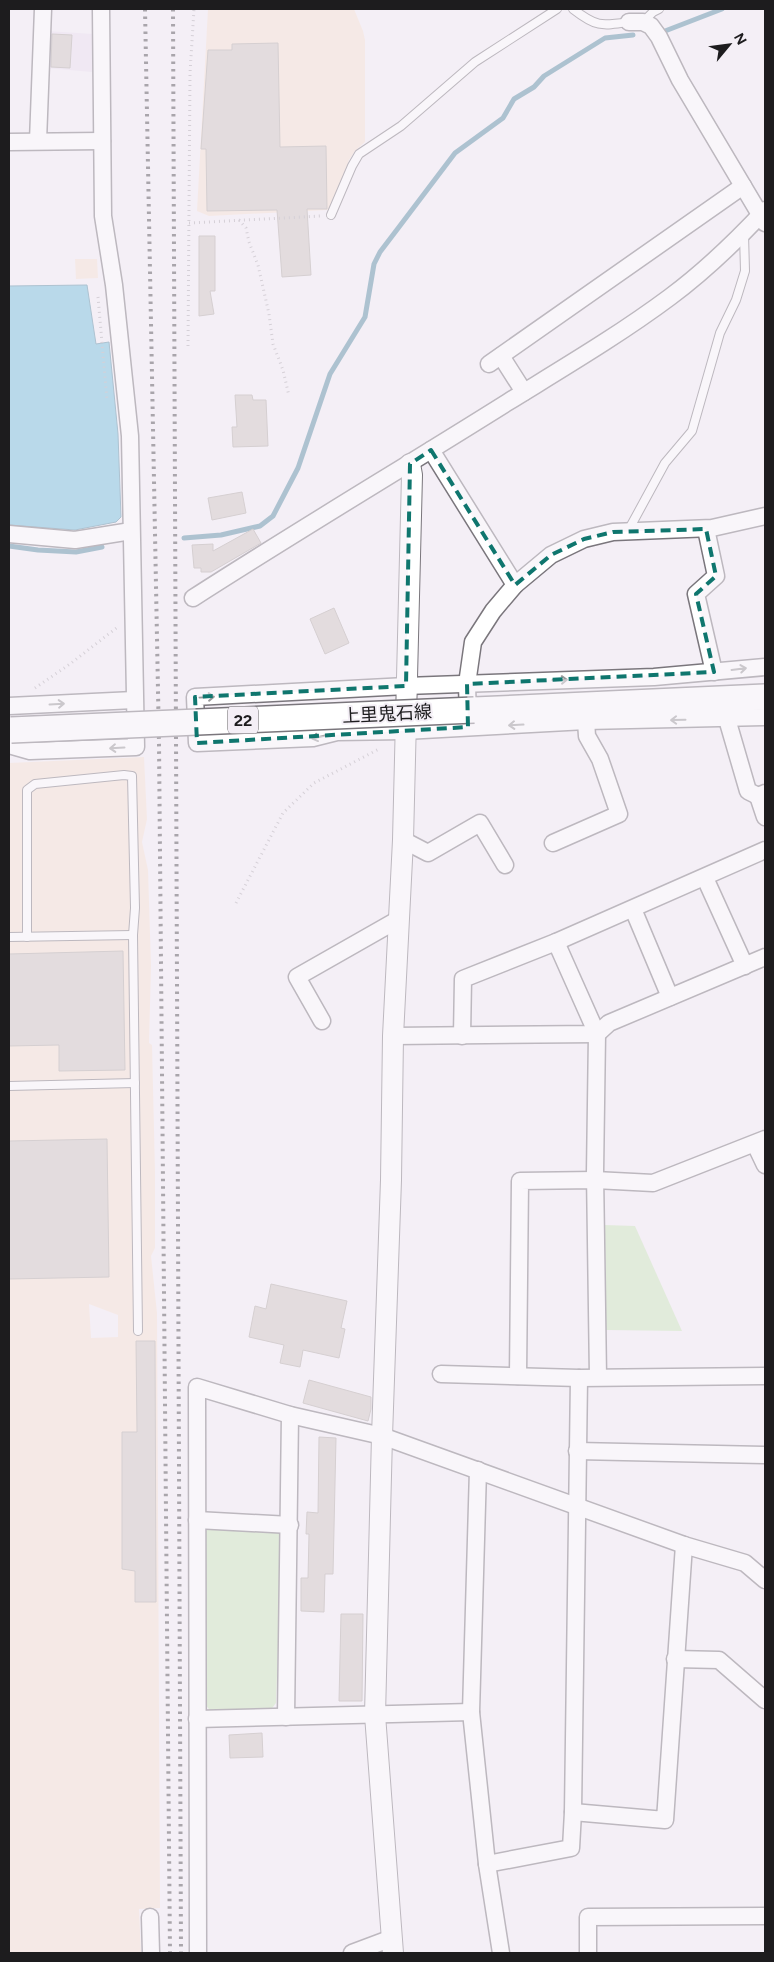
<svg xmlns="http://www.w3.org/2000/svg" width="774" height="1962" viewBox="0 0 774 1962" font-family="Figtree,'Noto Sans JP',sans-serif">
<style>
.built{fill:#eae1ef}
.industrial{fill:#f6e3d3;fill-rule:evenodd}
.green{fill:#cbe7bb}
.water{fill:#71bedc;stroke:#588da3}
.lines{fill:none;stroke-linecap:round;stroke-linejoin:round}
.stream{stroke:#588da3;stroke-width:5}
.building{fill:#cec6c2;stroke:#b0a9a4}
.service-casing{stroke:#7a767c;stroke-width:10}
.minor-casing{stroke:#7a767c;stroke-width:19}
.tertiary-casing{stroke:#7a767c;stroke-width:22}
.primary-casing{stroke:#7a767c;stroke-width:28}
.path{stroke:#b0acb2;stroke-width:3;stroke-dasharray:1 4;stroke-linecap:butt}
.service{stroke:#fff;stroke-width:8}
.minor{stroke:#fff;stroke-width:16}
.tertiary{stroke:#fff;stroke-width:20}
.primary{stroke:#fff;stroke-width:25}
.rail{stroke:#4f4d50;stroke-width:4;stroke-dasharray:2.5 5;stroke-linecap:butt}
.primary-bridge-casing{stroke:#7a767c;stroke-width:28;stroke-linecap:butt}
.primary-bridge{stroke:#fff;stroke-width:25}
.oneway{stroke:#99999a}
.marked{fill:none;stroke:#0f766e;stroke-width:4;stroke-dasharray:10 6;stroke-linejoin:round}
.labels{text-anchor:middle;dominant-baseline:central;stroke-width:4;stroke-linejoin:round;paint-order:stroke}
.shield{fill:#f4eff6;stroke:#5e5b5f;stroke-width:1}
.shield-label{font-size:16px;font-weight:bold;fill:#1d1c1e}
.street-label{font-size:18px;fill:#1d1c1e;stroke:#f4eff6}
</style>
<rect width="100%" height="100%" fill="#f4eff6"/>
<polygon class="built" points="47,31 93,34 92,72 46,68"/>
<g class="industrial">
<polygon points="208,9 354,9 363,31 365,40 365,142 355,151 349,160 337,195 330,209 327,210 209,216 197,211"/>
<polygon points="75,259 97,259 98,278 76,279"/>
<path d="M144 757 147 819 142 842 148 870 151 966 149 1043 152 1045 155 1172V1248L151 1256 157 1313 160 1908 139 1909 141 1953H9V763ZM89 1304 118 1315V1337L91 1338Z"/>
</g>
<g class="green">
<polygon points="605,1225 635,1226 682,1331 606,1330"/>
<polygon points="211,1526 277,1529 282,1536 276,1703 270,1711 211,1712 205,1704 203,1534"/>
</g>
<polygon class="water" points="87,285 96,344 109,342 118,434 121,517 116,522 75,530 9,525 9,286"/>
<g class="lines">
<g class="stream">
<polyline points="665,31 722,9"/>
<polyline points="184,538 221,535 260,526 273,516 298,468 330,374 365,317 374,264 380,252 399,227 455,153 503,118 514,99 534,87 544,76 605,38 633,35"/>
<polyline points="9,546 38,550 76,552 102,547"/>
</g>
</g>
<g class="building">
<polygon points="52,34 72,35 70,68 51,67"/>
<polygon points="278,43 280,147 326,146 327,209 307,209 311,275 282,277 277,210 207,211 206,149 201,149 208,50 232,50 232,44"/>
<polygon points="199,236 215,236 215,291 210,291 214,314 199,316"/>
<polygon points="235,395 252,395 253,400 266,400 268,446 233,447 232,427 237,427"/>
<polygon points="242,492 246,513 212,520 208,498"/>
<polygon points="253,529 261,543 211,572 201,572 201,568 194,568 192,545 213,544 213,551"/>
<polygon points="334,608 349,643 325,654 310,619"/>
<polygon points="123,951 125,1070 59,1071 59,1045 9,1046 9,954"/>
<polygon points="107,1139 109,1277 9,1279 9,1141"/>
<polygon points="271,1284 347,1301 341,1328 345,1329 339,1358 303,1350 300,1367 280,1363 284,1345 249,1337 255,1306 266,1309"/>
<polygon points="136,1341 155,1341 156,1602 135,1602 135,1571 122,1569 122,1432 137,1432"/>
<polygon points="309,1380 371,1397 371,1409 368,1421 303,1403"/>
<polygon points="319,1437 336,1438 333,1574 325,1574 324,1612 301,1611 301,1578 308,1578 309,1534 306,1534 307,1512 318,1513"/>
<polygon points="341,1614 363,1614 362,1701 339,1701"/>
<polygon points="262,1733 263,1757 230,1758 229,1735"/>
</g>
<g class="lines">
<defs>
<g id="service">
<path d="M573 9C596 27 601 26 629 22"/>
<polyline points="643,22 653,12 659,9"/>
<polyline points="331,215 352,166 359,154 401,126 475,62 557,9"/>
<polyline points="628,531 665,463 692,431 720,333 736,300 745,271 744,234"/>
<polyline points="9,937 133,935"/>
<polyline points="27,937 27,790 35,784 124,775 132,776 135,908 133,935 138,1331"/>
<polyline points="9,1086 135,1083"/>
</g>
<g id="minor">
<polyline points="629,22 643,22 651,26 659,37 680,80 765,223"/>
<polyline points="38,141 43,9"/>
<polyline points="9,142 102,141"/>
<polyline points="501,356 524,392"/>
<polyline points="489,364 743,186"/>
<polyline points="431,450 515,585"/>
<polyline points="706,529 716,576 696,594 714,672"/>
<polyline points="9,534 75,540 131,531"/>
<path d="M193 598C297 531 403 468 508 402 563 368 619 335 670 297 705 271 736 241 765 210"/>
<polyline points="765,667 654,677 406,686 195,697 197,743 313,738 337,732 405,731 586,721 765,717"/>
<polyline points="9,706 134,700"/>
<polyline points="727,719 748,791 758,796"/>
<polyline points="468,720 467,684 473,642 493,611 515,585 551,555 584,539 613,532 712,528 765,516"/>
<polyline points="9,745 30,751 136,747 130,436 114,285 103,216 101,9"/>
<polyline points="765,793 758,796 765,817"/>
<polyline points="403,840 428,853 480,823 505,865"/>
<polyline points="553,843 619,814 600,759 587,736 586,721"/>
<polyline points="705,878 745,966"/>
<polyline points="633,909 670,997"/>
<polyline points="556,942 597,1034 595,1173 598,1377"/>
<polyline points="322,1021 297,977 399,919"/>
<polyline points="393,1036 597,1034 609,1023 765,957"/>
<polyline points="462,1036 463,979 556,942 765,850"/>
<polyline points="755,1144 765,1165"/>
<polyline points="441,1374 579,1378 765,1376"/>
<polyline points="518,1376 520,1181 595,1180 653,1183 765,1139"/>
<polyline points="577,1451 765,1455"/>
<polyline points="478,1470 471,1712 487,1864 501,1953"/>
<polyline points="197,1520 290,1525"/>
<polyline points="675,1659 719,1660 765,1700"/>
<polyline points="286,1717 290,1415"/>
<polyline points="197,1719 471,1712"/>
<polyline points="573,1812 665,1820 684,1545"/>
<polyline points="487,1864 571,1848 573,1812 579,1378"/>
<polyline points="150,1917 151,1953"/>
<polyline points="198,1953 197,1387 290,1415 382,1436 684,1545 745,1563 765,1580"/>
<polyline points="352,1953 392,1938"/>
<polyline points="588,1953 588,1917 765,1916"/>
</g>
<polyline id="tertiary" points="393,1953 375,1715 382,1436 391,1180 393,1036 403,840 412,475 410,464"/>
<polyline id="primary" points="474,710 765,697"/>
</defs>
<use href="#service" class="service-casing"/>
<use href="#minor" class="minor-casing"/>
<use href="#tertiary" class="tertiary-casing"/>
<use href="#primary" class="primary-casing"/>
<g class="path">
<polyline points="239,220 246,228 249,242 258,265 269,314 273,344 283,370 289,396"/>
<polyline points="189,223 321,216"/>
<polyline points="98,297 107,400"/>
<polyline points="188,346 190,73 194,9"/>
<polyline points="35,688 70,664 119,626"/>
<polyline points="236,903 283,813 314,783 379,749"/>
</g>
<use href="#service" class="service"/>
<use href="#minor" class="minor"/>
<use href="#tertiary" class="tertiary"/>
<use href="#primary" class="primary"/>
<g class="rail">
<polyline points="145,9 159,743 170,1953"/>
<polyline points="173,9 181,1953"/>
</g>
<defs>
<polyline id="primary-bridge" points="11,730 474,710"/>
</defs>
<use href="#primary-bridge" class="primary-bridge-casing"/>
<use href="#primary-bridge" class="primary-bridge"/>
</g>
<defs><path id="oneway-shaft" d="M-6 0H5M1.5-3L5.5 0L1.5 3" fill="none" stroke-width="1.6" stroke-linecap="round" stroke-linejoin="round" transform="scale(1.25)"/></defs>
<g class="oneway">
<use href="#oneway-shaft" transform="translate(739 669) rotate(-7)"/>
<use href="#oneway-shaft" transform="translate(560 680) rotate(-2)"/>
<use href="#oneway-shaft" transform="translate(207 697) rotate(-3)"/>
<use href="#oneway-shaft" transform="translate(57 704) rotate(-3)"/>
<use href="#oneway-shaft" transform="translate(678 720) rotate(179)"/>
<use href="#oneway-shaft" transform="translate(516 725) rotate(177)"/>
<use href="#oneway-shaft" transform="translate(319 737) rotate(167)"/>
<use href="#oneway-shaft" transform="translate(117 748) rotate(177)"/>
</g>
<path d="M0 0H774V1962H0ZM431 450 515 585 551 555 584 539 613 532 706 529 716 576 696 594 714 672 467 684 468 727 197 743 195 697 406 686 410 464Z" fill="#f4eff6" fill-opacity=".55" fill-rule="evenodd"/>
<path class="marked" d="M431 450 515 585 551 555 584 539 613 532 706 529 716 576 696 594 714 672 467 684 468 727 197 743 195 697 406 686 410 464Z"/>
<g class="labels">
<rect class="shield" x="228" y="706.5" width="30" height="27" rx="4"/>
<g class="shield-label">
<text x="243" y="720">22</text>
</g>
<g class="street-label">
<text transform="translate(387 714) rotate(-3)">上里鬼石線</text>
</g>
</g>
<rect width="774" height="1962" fill="none" stroke="#1d1c1e" stroke-width="20"/>
<g transform="translate(729 45) rotate(61)" stroke="#f4eff6" stroke-width="4" paint-order="stroke">
<path d="M0-4L9 19L0 12L-9 19Z" fill="#1d1c1e"/>
<text y="-8" font-size="14" font-weight="bold" text-anchor="middle" fill="#1d1c1e">N</text>
</g>
</svg>
